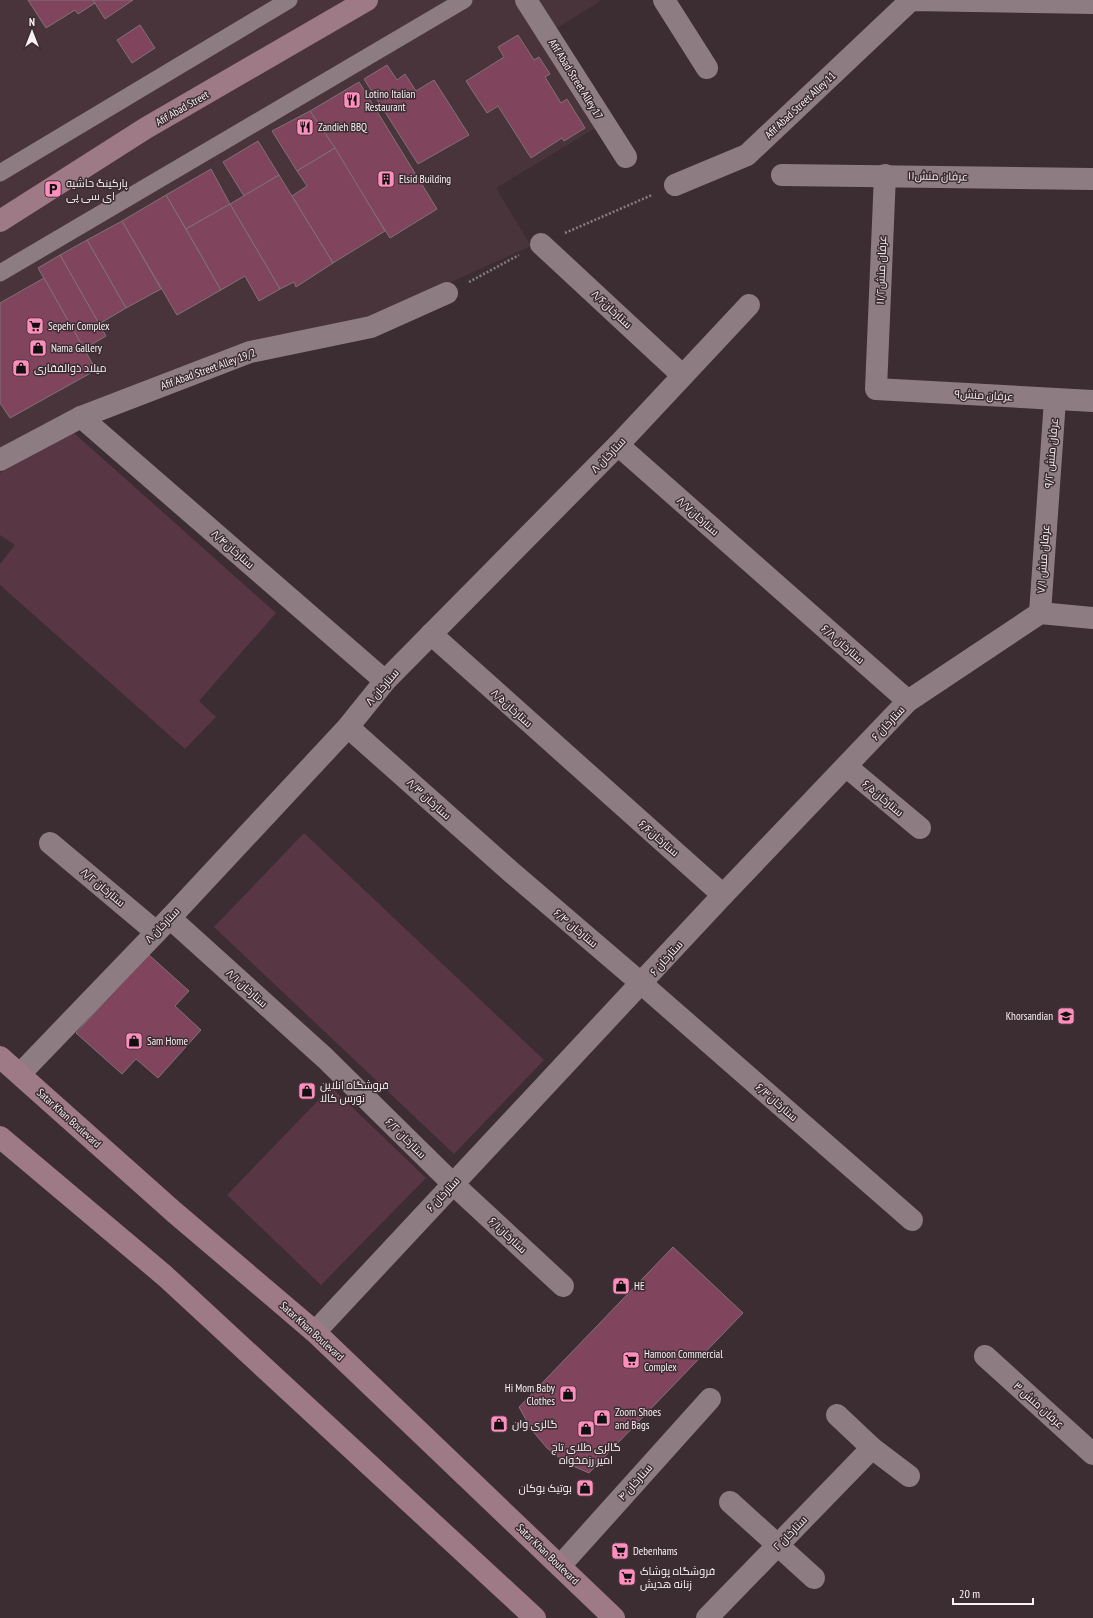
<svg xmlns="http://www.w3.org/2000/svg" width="1093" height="1618" viewBox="0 0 1093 1618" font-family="'PT Sans Narrow',Cairo,sans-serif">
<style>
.built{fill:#49343c}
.green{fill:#593644}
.building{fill:#80455d;stroke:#817176}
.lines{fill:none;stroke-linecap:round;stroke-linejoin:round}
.path{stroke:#897d81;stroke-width:2.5;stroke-dasharray:2 2;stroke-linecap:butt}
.pedestrian{stroke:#8d7c81;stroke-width:17}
.minor{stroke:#8d7c81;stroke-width:22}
.secondary{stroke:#9e7986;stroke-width:22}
.labels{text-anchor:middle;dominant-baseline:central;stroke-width:3;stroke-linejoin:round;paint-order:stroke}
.street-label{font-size:11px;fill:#faf1f4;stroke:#3b2d32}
.poi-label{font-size:11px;fill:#faf1f4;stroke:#3b2d32;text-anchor:start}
</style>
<rect width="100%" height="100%" fill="#3b2d32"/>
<polygon class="built" points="0,0 602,0 557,28 607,121 496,188 531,246 364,321 120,396 0,458"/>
<g class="green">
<polygon points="74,433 276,613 199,701 216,717 185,749 0,585 0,564 15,545 0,535 0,473"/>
<polygon points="304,833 544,1060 454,1154 214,927"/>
<polygon points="331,1087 426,1178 321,1285 227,1195"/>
</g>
<g class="building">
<polygon points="28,0 93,0 95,3 78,14 75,10 46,28"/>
<polygon points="93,0 133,0 105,19"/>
<polygon points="140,25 155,48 132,63 117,40"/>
<polygon points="518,35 534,60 539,57 550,74 545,77 561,103 567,99 585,128 564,141 562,138 531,158 498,106 487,113 466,81 504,57 498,47"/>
<polygon points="387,65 397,80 405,74 416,91 434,80 469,135 418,164 364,79"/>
<polygon points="359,82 437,209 390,238 310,111"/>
<polygon points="310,111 335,148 297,171 272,131"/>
<polygon points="258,141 279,175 244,196 223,162"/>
<polygon points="335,148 385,231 333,263 292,196 307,186 297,171"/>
<polygon points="211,169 230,204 186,229 166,195"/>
<polygon points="279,175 333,263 296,287 294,282 280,289 230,204"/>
<polygon points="166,195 221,290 177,315 122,221"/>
<polygon points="230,204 280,289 259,301 245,276 221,290 186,229"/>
<polygon points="122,221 161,289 126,308 87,240"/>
<polygon points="87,240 126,308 99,324 60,255"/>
<polygon points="60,255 106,336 84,349 38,268"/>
<polygon points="44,278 96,370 10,418 0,403 0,303"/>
<polygon points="148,954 189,991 175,1006 201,1030 158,1078 136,1059 122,1074 76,1033"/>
<polygon points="673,1247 743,1313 589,1473 566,1463 547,1448 531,1429 519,1407"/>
</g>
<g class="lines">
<g class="path">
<polyline points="565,233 652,195"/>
<polyline points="469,282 519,255"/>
</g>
<g class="pedestrian">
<polyline points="0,173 289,0"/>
<polyline points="0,273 464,0"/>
</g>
<g class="minor">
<polyline points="526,0 626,157"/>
<polyline points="664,0 707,68"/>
<polyline points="782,175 1093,179"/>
<polyline points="885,175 876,389 1093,401"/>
<polyline points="675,185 747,155 911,0 1093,3"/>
<polyline points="541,244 682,375"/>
<polyline points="81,417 385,681"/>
<polyline points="618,445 908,701"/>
<polyline points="0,460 81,417 250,352 371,327 447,293"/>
<polyline points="1040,613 1055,400"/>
<polyline points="1040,613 1093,618"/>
<polyline points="431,634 723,895"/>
<polyline points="348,727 510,871 642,984 912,1220"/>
<polyline points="847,767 920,828"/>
<polyline points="50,843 156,932"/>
<polyline points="170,918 325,1058 453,1184 563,1286"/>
<polyline points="20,1074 170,918 348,727 385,681 618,445 749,305"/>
<polyline points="315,1332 723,895 908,701 1040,613"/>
<polyline points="985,1356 1093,1454"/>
<polyline points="837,1415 872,1448 909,1476"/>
<polyline points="730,1502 814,1578"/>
<polyline points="560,1566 710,1399"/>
<polyline points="707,1618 872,1448"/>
</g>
<g class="secondary">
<polyline points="0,221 146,128 367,0"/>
<polyline points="0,1057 174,1212 315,1332 614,1618"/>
<polyline points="0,1137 165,1276 535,1618"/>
</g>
</g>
<defs>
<symbol id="restaurant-square" viewBox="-11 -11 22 22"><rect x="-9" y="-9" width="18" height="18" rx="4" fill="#fe8ebc" stroke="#3b2d32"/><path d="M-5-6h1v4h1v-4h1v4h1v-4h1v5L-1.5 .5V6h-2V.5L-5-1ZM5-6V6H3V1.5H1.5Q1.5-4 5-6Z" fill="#111"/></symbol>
<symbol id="building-square" viewBox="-11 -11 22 22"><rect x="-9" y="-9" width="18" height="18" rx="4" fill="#fe8ebc" stroke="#3b2d32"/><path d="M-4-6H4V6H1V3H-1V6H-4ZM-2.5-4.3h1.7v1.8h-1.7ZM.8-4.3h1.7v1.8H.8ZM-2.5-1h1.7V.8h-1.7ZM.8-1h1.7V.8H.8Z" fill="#111"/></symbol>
<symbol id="parking-square" viewBox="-11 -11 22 22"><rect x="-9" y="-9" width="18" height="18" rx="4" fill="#fe8ebc" stroke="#3b2d32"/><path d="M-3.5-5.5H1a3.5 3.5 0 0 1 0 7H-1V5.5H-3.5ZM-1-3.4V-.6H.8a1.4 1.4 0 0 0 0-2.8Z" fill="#111"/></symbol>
<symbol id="supermarket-square" viewBox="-11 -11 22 22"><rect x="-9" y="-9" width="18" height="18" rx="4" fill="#fe8ebc" stroke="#3b2d32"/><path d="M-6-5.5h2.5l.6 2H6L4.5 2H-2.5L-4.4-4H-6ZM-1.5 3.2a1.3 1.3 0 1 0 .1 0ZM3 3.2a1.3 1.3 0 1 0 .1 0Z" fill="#111"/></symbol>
<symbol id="shop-square" viewBox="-11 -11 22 22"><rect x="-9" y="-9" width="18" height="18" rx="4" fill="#fe8ebc" stroke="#3b2d32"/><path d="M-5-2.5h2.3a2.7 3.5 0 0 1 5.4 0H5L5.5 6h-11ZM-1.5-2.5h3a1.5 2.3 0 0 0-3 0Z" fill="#111"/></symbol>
<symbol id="school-square" viewBox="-11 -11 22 22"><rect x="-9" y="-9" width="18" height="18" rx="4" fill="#fe8ebc" stroke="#3b2d32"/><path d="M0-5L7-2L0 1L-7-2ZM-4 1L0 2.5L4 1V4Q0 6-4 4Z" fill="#111"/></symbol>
</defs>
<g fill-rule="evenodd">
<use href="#restaurant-square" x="342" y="90" width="20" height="20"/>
<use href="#restaurant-square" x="295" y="117" width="20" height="20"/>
<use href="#building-square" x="376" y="169" width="20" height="20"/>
<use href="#parking-square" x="43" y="179" width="20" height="20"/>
<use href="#supermarket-square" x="25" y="316" width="20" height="20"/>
<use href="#shop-square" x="28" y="338" width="20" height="20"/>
<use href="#shop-square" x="11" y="358" width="20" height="20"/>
<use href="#school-square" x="1056" y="1006" width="20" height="20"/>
<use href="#shop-square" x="124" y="1031" width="20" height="20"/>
<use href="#shop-square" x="297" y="1081" width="20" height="20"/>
<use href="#shop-square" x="611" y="1276" width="20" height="20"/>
<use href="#supermarket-square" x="621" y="1350" width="20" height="20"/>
<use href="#shop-square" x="558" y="1384" width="20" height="20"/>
<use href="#shop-square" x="592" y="1408" width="20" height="20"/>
<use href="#shop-square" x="489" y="1414" width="20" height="20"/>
<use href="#shop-square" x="576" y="1419" width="20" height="20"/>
<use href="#shop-square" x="575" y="1478" width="20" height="20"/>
<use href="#supermarket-square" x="610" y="1541" width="20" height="20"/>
<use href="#supermarket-square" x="617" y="1567" width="20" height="20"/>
</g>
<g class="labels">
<g class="street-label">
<text transform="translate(576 79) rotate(58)">Afif Abad Street Alley 17</text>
<text transform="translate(800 105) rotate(-43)">Afif Abad Street Alley 11</text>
<text transform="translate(182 108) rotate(-30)">Afif Abad Street</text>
<text transform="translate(938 176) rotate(1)">عرفان منش۱۱</text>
<text transform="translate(881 270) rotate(-88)">عرفان منش۱۱/۲</text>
<text transform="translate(612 309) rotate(43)">ستارخان۸/۶</text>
<text transform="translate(208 369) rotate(-20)">Afif Abad Street Alley 19/2</text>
<text transform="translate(984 395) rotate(3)">عرفان منش۹</text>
<text transform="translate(1051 453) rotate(-85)">عرفان منش ۹/۲</text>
<text transform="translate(608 455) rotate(-46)">ستارخان ۸</text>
<text transform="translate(698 516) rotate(42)">ستارخان۸/۷</text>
<text transform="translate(233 549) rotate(41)">ستارخان۸/۴</text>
<text transform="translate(1043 559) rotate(-86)">عرفان منش ۷/۱</text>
<text transform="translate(843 644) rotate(41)">ستارخان ۶/۸</text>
<text transform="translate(382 687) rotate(-49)">ستارخان ۸</text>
<text transform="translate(512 708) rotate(42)">ستارخان۸/۵</text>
<text transform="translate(888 723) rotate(-47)">ستارخان ۶</text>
<text transform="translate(883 798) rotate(40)">ستارخان۶/۵</text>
<text transform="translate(429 799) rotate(42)">ستارخان ۸/۳</text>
<text transform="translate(659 838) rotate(41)">ستارخان۶/۶</text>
<text transform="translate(103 887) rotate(40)">ستارخان ۸/۲</text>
<text transform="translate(162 925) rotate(-46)">ستارخان ۸</text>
<text transform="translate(576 928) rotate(40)">ستارخان ۶/۴</text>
<text transform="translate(666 958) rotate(-48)">ستارخان ۶</text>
<text transform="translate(247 988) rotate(42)">ستارخان ۸/۱</text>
<text transform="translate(777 1102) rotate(41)">ستارخان۶/۳</text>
<text transform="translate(69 1118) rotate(42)">Satar Khan Boulevard</text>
<text transform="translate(406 1138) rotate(45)">ستارخان ۶/۲</text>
<text transform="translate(443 1194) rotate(-47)">ستارخان ۶</text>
<text transform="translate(508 1235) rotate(43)">ستارخان۶/۱</text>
<text transform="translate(312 1331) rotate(42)">Satar Khan Boulevard</text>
<text transform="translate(1039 1405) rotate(42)">۳ عرفان منش</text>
<text transform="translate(635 1482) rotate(-48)">۴ ستارخان</text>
<text transform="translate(790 1533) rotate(-46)">۲ ستارخان</text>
<text transform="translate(548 1554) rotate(44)">Satar Khan Boulevard</text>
</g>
<g class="poi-label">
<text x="365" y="94">Lotino Italian<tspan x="365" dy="13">Restaurant</tspan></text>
<text x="318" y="127">Zandieh BBQ</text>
<text x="399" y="179">Elsid Building</text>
<text x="66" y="183">پارکینگ حاشیه<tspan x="66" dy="13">ای سی پی</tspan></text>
<text x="48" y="326">Sepehr Complex</text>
<text x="51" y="348">Nama Gallery</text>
<text x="34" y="368">میلاد ذوالفقاری</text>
<text x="1053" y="1016" text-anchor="end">Khorsandian</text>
<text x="147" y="1041">Sam Home</text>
<text x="320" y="1085">فروشگاه انلاین<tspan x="320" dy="13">نورس کالا</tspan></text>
<text x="634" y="1286">HE</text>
<text x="644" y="1354">Hamoon Commercial<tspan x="644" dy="13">Complex</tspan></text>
<text x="555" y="1388" text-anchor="end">Hi Mom Baby<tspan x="555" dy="13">Clothes</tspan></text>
<text x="615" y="1412">Zoom Shoes<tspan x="615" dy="13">and Bags</tspan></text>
<text x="512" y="1424">گالری وان</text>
<text x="586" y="1447" text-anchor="middle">گالری طلای تاج<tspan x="586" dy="13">امیر رزمخواه</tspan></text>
<text x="572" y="1488" text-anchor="end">بوتیک بوکان</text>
<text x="633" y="1551">Debenhams</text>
<text x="640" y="1571">فروشگاه پوشاک<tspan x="640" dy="13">زنانه هدیش</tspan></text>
</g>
</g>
<g transform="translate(32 32)" stroke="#3b2d32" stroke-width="3" paint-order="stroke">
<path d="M0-3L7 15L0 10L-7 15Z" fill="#faf1f4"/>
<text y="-6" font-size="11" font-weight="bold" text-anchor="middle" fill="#faf1f4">N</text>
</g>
<path d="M953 1598v6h80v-6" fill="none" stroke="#faf1f4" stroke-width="2"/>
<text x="959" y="1598" font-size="12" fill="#faf1f4" stroke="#3b2d32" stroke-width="3" paint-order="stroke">20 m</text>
</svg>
